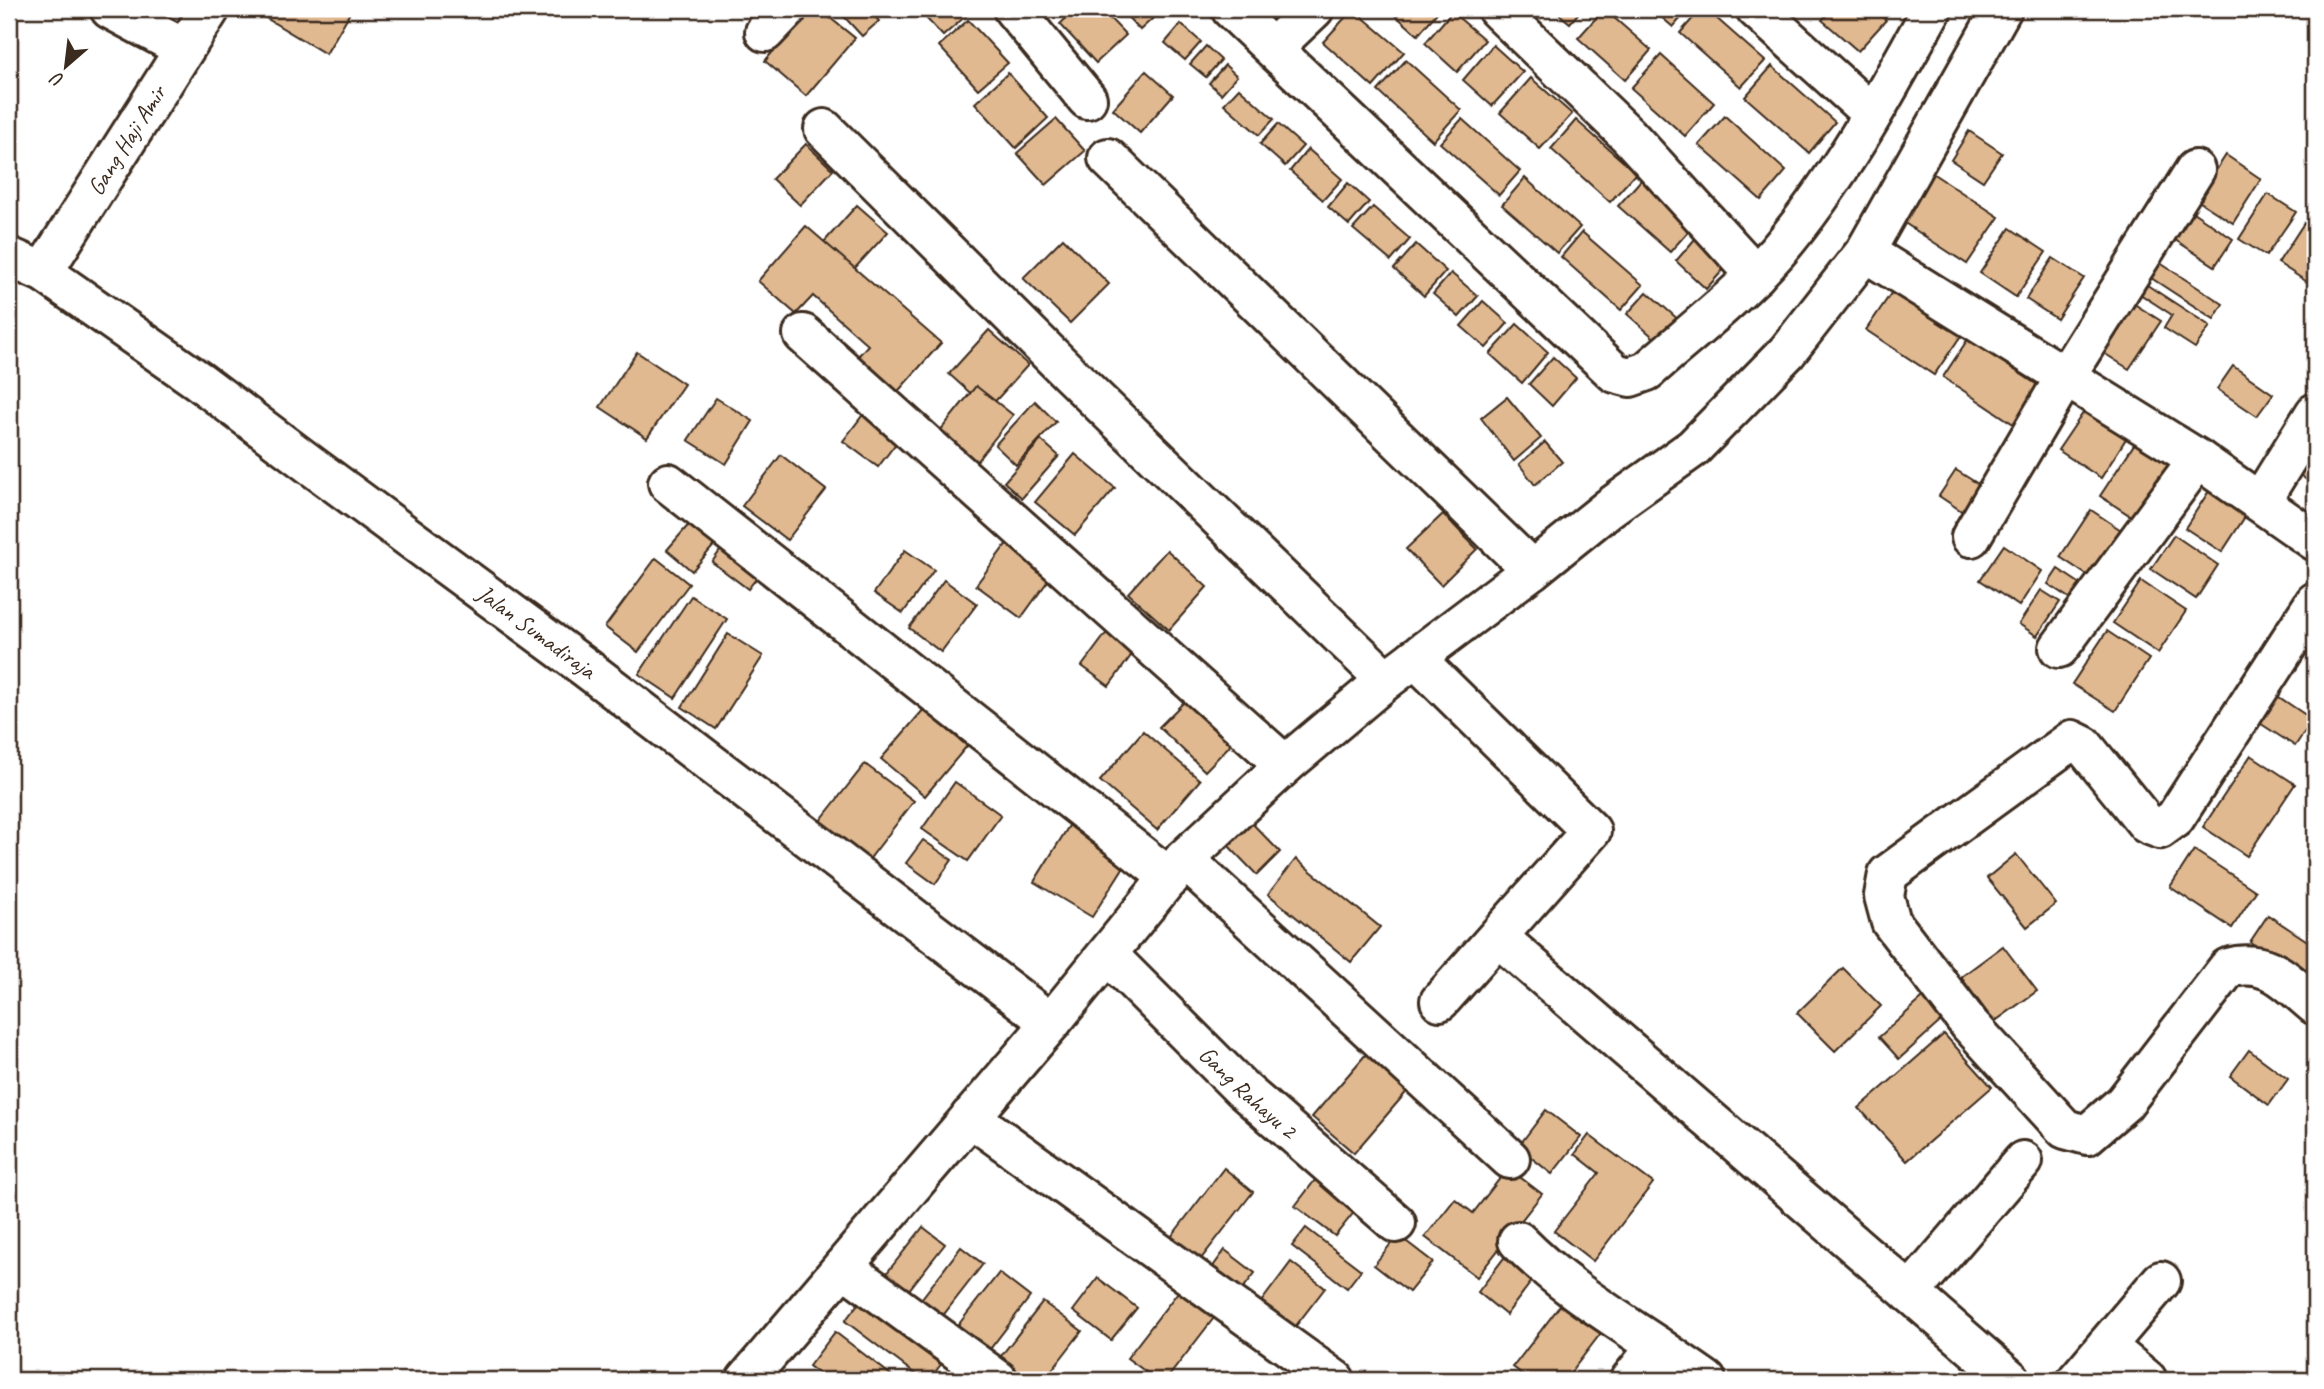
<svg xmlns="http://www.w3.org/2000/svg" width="2324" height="1389" viewBox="0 0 2324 1389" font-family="Caveat,sans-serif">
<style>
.building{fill:#e0b991;stroke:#3b2a1e;stroke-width:2}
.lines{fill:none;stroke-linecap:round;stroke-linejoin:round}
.minor-casing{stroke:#3b2a1e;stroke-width:44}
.minor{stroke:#fff;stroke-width:38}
.labels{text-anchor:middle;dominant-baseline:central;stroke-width:5;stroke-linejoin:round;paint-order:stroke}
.street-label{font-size:24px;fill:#3b2a1e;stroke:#fff}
</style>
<rect width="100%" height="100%" fill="#fff"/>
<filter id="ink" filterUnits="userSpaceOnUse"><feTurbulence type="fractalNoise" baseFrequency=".0143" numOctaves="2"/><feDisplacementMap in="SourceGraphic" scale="14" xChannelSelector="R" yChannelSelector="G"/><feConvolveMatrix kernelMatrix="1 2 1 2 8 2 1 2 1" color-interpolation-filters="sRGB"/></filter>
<g filter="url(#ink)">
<g class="building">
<polygon points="251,9 347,9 351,11 326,54"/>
<polygon points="808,9 819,9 855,38 806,96 765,61"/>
<polygon points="837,9 868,9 879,21 862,36"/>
<polygon points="936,9 962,9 967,15 943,36 926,18"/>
<polygon points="1076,9 1101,9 1126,35 1096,63 1060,24"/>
<polygon points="1120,9 1163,9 1140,30"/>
<polygon points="1353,9 1404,52 1373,87 1323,42"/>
<polygon points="1388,9 1440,9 1418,35"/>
<polygon points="1553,9 1582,9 1570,23"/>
<polygon points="1604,9 1651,50 1625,80 1578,38"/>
<polygon points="1652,9 1689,9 1673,27"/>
<polygon points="1701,9 1706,9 1765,61 1741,87 1680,33"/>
<polygon points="1832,9 1873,9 1886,20 1858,51 1822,20"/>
<polygon points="1452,12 1485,40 1457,72 1425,43"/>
<polygon points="968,20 1008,63 978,89 939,46"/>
<polygon points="1181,24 1201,42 1185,60 1165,43"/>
<polygon points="1493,45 1523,72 1492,106 1463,80"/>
<polygon points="1206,46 1221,60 1206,77 1190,64"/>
<polygon points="1661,55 1714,103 1685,136 1631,88"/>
<polygon points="1406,60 1461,110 1433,141 1378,91"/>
<polygon points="1225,65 1237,76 1221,94 1209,83"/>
<polygon points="1772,66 1835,122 1809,153 1745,97"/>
<polygon points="1146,71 1173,95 1140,133 1113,109"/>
<polygon points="1008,73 1048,118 1016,148 975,103"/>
<polygon points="1531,78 1572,114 1540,149 1500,113"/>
<polygon points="1239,88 1274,119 1259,135 1224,104"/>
<polygon points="1725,116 1786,171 1761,200 1699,145"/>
<polygon points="1056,119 1085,151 1046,185 1017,153"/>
<polygon points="1462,119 1520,171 1499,195 1440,143"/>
<polygon points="1576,120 1636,173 1610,202 1551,149"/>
<polygon points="1278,124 1303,146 1285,166 1260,144"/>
<polygon points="1969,131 2002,153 1983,181 1951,160"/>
<polygon points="806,144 833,170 800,205 772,179"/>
<polygon points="1308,149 1342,179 1323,200 1290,171"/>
<polygon points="2226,155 2261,179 2233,223 2197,200"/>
<polygon points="1929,171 1999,217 1967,264 1897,218"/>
<polygon points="1525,178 1580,227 1557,253 1502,205"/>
<polygon points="1641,180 1694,225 1670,252 1618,206"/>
<polygon points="1348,183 1369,202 1349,225 1328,207"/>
<polygon points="2268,194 2296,212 2266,256 2239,239"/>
<polygon points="857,205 888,232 854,269 824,242"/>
<polygon points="2184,206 2233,239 2215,266 2166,234"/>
<polygon points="1373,207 1410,239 1391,261 1353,229"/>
<polygon points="2304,223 2315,230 2315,287 2278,263"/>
<polygon points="806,226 941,343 892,398 852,363 868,345 813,296 796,314 758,281"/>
<polygon points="2010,228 2046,252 2016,297 1980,273"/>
<polygon points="1582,232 1643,285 1621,310 1561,257"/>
<polygon points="1701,232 1733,259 1706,289 1676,261"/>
<polygon points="1063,238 1109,284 1070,323 1023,278"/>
<polygon points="1416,244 1446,271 1424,296 1394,269"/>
<polygon points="2053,258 2084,278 2057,319 2026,299"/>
<polygon points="2154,259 2223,304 2214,319 2145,274"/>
<polygon points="1451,273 1478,296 1459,317 1433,294"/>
<polygon points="2141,281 2210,326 2195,348 2164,328 2172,315 2134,290"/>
<polygon points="1894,289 1962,334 1934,375 1866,330"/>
<polygon points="1647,292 1680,321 1661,344 1627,314"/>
<polygon points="2128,300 2161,321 2129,369 2096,348"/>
<polygon points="1483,301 1508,323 1486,348 1461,326"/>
<polygon points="1517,324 1548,352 1522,383 1490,354"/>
<polygon points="989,330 1028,365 988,409 949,374"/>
<polygon points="1968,339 2042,388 2018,427 1943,377"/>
<polygon points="637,352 684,384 647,438 600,407"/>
<polygon points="1553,357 1576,378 1552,406 1529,384"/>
<polygon points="2233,366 2273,394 2257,416 2217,389"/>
<polygon points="976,386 1013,415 976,462 939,432"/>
<polygon points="1507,397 1541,438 1514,461 1481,418"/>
<polygon points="716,398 753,421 726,464 688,440"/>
<polygon points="1035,401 1056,422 1016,465 995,445"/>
<polygon points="2085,410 2127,437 2101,478 2058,450"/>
<polygon points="865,412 900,438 878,467 843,441"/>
<polygon points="1041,440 1059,456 1022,498 1004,482"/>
<polygon points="1545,442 1562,462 1535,485 1519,464"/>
<polygon points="2135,443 2175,469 2140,522 2100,496"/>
<polygon points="2315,445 2315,486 2296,472"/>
<polygon points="1075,454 1115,488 1075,535 1035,502"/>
<polygon points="781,455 826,490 787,540 742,506"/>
<polygon points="1956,470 1983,487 1966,514 1939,496"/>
<polygon points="2211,488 2248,512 2222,552 2185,528"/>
<polygon points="2091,510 2127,534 2096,581 2060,557"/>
<polygon points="1443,514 1477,549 1441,585 1406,549"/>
<polygon points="691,522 716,543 692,571 667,550"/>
<polygon points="2174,535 2218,565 2196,599 2151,569"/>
<polygon points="1010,539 1055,571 1021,618 976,585"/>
<polygon points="725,544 762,571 748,589 712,562"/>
<polygon points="2004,545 2042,571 2019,606 1980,580"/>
<polygon points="905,550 934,570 903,613 874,593"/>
<polygon points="1167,550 1207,587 1169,630 1128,593"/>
<polygon points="656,558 689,584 638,652 605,627"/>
<polygon points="2058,569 2085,587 2075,602 2048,584"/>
<polygon points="944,580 977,604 941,652 909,628"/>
<polygon points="2141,581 2186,611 2158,653 2113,623"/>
<polygon points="2041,590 2060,602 2037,636 2019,624"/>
<polygon points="691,596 727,619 675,698 639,674"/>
<polygon points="1111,627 1138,646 1109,686 1082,666"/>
<polygon points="2107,631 2149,659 2115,711 2072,684"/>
<polygon points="728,634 763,656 716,729 682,707"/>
<polygon points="2270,691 2313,720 2295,746 2252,718"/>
<polygon points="1192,694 1238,737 1205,771 1159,727"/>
<polygon points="924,709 967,746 925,796 881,759"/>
<polygon points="1143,731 1200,780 1157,830 1100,781"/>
<polygon points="2251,755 2295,784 2247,856 2203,827"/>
<polygon points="865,764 914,801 861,870 812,831"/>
<polygon points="955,782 1001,815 968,861 922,829"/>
<polygon points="1244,815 1280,852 1257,875 1221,838"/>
<polygon points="1072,821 1130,857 1092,917 1034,882"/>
<polygon points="923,840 952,860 935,884 906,863"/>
<polygon points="2194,850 2256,891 2232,928 2170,887"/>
<polygon points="2016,854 2056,904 2027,927 1987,878"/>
<polygon points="1296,859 1380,927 1351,962 1268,894"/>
<polygon points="2268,915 2315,946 2315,957 2302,977 2250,942"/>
<polygon points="2003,946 2037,991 1994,1022 1961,977"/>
<polygon points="1843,968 1881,1006 1835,1051 1797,1013"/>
<polygon points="1931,991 1950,1013 1899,1059 1879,1037"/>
<polygon points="1944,1034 1992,1087 1907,1161 1859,1108"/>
<polygon points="1373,1046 1415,1082 1354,1153 1312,1117"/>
<polygon points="2249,1050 2288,1079 2269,1105 2230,1076"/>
<polygon points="1546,1110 1581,1137 1552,1174 1518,1147"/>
<polygon points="1589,1135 1653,1183 1593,1261 1554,1231 1599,1173 1575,1154"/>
<polygon points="1224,1168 1253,1192 1200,1260 1171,1237"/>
<polygon points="1508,1168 1542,1194 1477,1277 1425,1237 1455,1199 1473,1213"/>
<polygon points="1319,1175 1359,1206 1335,1236 1295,1206"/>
<polygon points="923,1227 945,1244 908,1291 886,1274"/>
<polygon points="1306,1228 1361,1270 1347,1288 1292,1246"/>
<polygon points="1398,1235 1433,1262 1409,1292 1374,1265"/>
<polygon points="961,1247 983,1264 941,1318 919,1302"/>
<polygon points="1225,1250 1255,1273 1238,1295 1209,1272"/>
<polygon points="1510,1250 1538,1273 1506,1315 1478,1292"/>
<polygon points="1291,1262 1325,1288 1291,1332 1258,1306"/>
<polygon points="999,1273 1030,1297 987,1353 955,1329"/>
<polygon points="1098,1278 1137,1308 1111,1340 1073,1311"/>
<polygon points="1185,1283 1220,1310 1166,1380 1157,1380 1127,1358"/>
<polygon points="867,1292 949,1354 929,1380 923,1380 845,1321"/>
<polygon points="1565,1299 1604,1329 1565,1380 1530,1380 1513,1367"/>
<polygon points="1043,1302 1082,1331 1044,1380 1013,1380 994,1365"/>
<polygon points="835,1332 891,1375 887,1380 827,1380 809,1366"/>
</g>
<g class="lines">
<defs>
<g id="minor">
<polyline points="110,9 183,48"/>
<polyline points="1013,9 1087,99"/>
<path d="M1231 9 1615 373 1630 377 1647 371C1690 333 1738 296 1777 252 1838 181 1887 91 1932 9"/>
<polyline points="1497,9 1628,135 1756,275"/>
<polyline points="1756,9 1872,114"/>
<polyline points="765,32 787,9"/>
<polyline points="1273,48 1314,9"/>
<polyline points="824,129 1070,374 1386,680"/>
<polyline points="1108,158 1532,570"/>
<polyline points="1865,252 2198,459 2315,541"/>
<path id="s1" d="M9 257 43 272 199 381 312 466 586 668 1051 1023"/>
<path id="s2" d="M43 272 210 9"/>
<polyline points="803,334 1285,765"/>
<polyline points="668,483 1170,878"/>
<polyline points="2260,502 2315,413"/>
<polyline points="1971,537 2065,377 2195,170"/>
<path d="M2315 602 2175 818 2160 829 2147 824 2084 746 2072 740 1888 874 1884 896 1891 922 1970 1025 2065 1129 2087 1135 2124 1103 2228 968C2268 957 2287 982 2315 1005"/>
<polyline points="2059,648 2198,459"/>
<polyline points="1415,658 1591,831 1440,1001"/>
<polyline points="1184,859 1510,1159"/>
<polyline points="1498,937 2011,1380"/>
<path id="s3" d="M1108 955 1242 1089 1396 1223"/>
<polyline points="970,1117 1335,1380"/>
<path d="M1518 1241C1561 1285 1606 1312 1657 1346"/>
<polyline points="843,1267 998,1380"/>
<polyline points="1910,1293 2023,1161"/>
<polyline points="2106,1346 2147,1380"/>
<polyline points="746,1380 1051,1023 1184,859 1285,765 1386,680 1532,570 1609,508 1693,448 1787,352 1865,252 2002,9"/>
<polyline points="1630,1380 1657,1346 1706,1380"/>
<polyline points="2077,1380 2161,1281"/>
</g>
</defs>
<use href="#minor" class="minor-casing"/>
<use href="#minor" class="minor"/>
</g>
</g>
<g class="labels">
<g class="street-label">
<text stroke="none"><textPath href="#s2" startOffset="156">Gang Haji Amir</textPath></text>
<text stroke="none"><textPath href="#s1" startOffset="648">Jalan Sumadiraja</textPath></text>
<text stroke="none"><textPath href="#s3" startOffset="196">Gang Rahayu 2</textPath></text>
</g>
</g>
<rect width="2324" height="1389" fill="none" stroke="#fff" stroke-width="35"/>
<rect x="18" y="18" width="2289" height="1354" fill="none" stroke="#3b2a1e" stroke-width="2.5" filter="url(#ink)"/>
<g transform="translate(66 66) rotate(208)" stroke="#ffffff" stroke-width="5" paint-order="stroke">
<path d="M0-5L12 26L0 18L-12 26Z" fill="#3b2a1e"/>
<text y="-10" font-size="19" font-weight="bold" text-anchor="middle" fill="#3b2a1e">U</text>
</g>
</svg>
